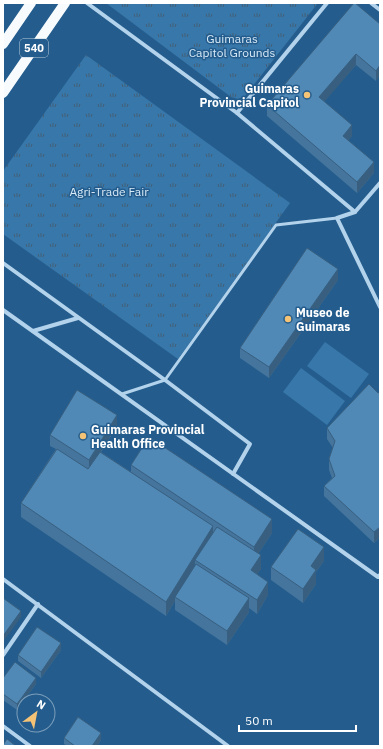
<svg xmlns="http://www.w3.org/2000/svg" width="383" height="749" viewBox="0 0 383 749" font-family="'IBM Plex Sans',sans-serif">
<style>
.grass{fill:url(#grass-tufts)}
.pitch{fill:#3877aa}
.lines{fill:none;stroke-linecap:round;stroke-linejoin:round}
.lane{stroke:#b3d2eb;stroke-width:3}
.street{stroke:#b3d2eb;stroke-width:4}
.primary{stroke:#f7fbfe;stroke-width:10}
.wall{fill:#45759d}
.shaded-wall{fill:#385f7f}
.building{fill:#5088b6;stroke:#385f7f}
.poi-dot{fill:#f5c376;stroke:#245d8d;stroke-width:1.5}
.labels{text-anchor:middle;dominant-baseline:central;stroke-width:3;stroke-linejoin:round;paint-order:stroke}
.shield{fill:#245d8d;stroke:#bdcedd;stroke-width:1}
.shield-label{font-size:11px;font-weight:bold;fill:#fff}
.park-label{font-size:12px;fill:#d8eaf8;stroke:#245d8d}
.poi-label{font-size:12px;font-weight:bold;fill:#fff;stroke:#245d8d;text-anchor:start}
</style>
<defs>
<pattern id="grass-tufts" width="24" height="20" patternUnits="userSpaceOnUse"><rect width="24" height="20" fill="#3877aa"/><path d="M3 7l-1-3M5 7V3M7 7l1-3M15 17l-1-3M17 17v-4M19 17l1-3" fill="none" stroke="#435f76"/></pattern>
</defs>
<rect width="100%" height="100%" fill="#245d8d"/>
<g class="grass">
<polygon points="106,3 318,3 245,96 238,99 231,97"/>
<polygon points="86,55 290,203 178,359 3,234 3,171"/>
</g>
<g class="pitch">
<polygon points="325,342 369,374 351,398 307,366"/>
<polygon points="301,368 345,401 327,425 283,392"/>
</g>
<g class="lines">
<polyline class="lane" points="122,394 165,380 276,225 337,218"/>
<g class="street">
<polyline points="87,3 237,113 355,212 380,183"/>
<polyline points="371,3 380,10"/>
<polyline points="237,113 327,3"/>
<polyline points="355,212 337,218 380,307"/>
<polyline points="3,263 165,380 250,444 233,474"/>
<polyline points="3,310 378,577 380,575"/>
<polyline points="33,331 78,318"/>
<polyline points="3,579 228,746"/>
<polyline points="3,655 38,604"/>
<polyline points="3,726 30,746"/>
</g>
<g class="primary">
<polyline points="3,44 31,3"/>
<polyline points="3,93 65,3"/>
</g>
</g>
<g class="wall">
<polygon points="380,24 376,81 356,65 324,101 352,136 348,140 374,173 357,193 267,116 267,105"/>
<polygon points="338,280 269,378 240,358 240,348"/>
<polygon points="380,392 380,537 374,543 324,496 324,486 332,478 329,470 329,459 333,448 327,439 327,428"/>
<polygon points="117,426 101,452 131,472 131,465 272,533 258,554 261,569 257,574 268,595 257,614 249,608 249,612 227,645 175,610 175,601 166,616 21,517 21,503 56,449 50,446 50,435"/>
<polygon points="324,561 316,572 316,584 303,603 271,580 271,567"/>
<polygon points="61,650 41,678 18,661 18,655"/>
<polygon points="3,678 36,684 17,710 3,700"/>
<polygon points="64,738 101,740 97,746 67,746 64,744"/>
</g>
<g class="shaded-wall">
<polygon points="4,3 5,3 5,4 3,8 3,5"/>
<polygon points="356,54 356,65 319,108 319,97"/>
<polygon points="380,65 380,76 376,81 376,71"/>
<polygon points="352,125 352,136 343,147 343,136"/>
<polygon points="374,162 374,173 357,193 357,182"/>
<polygon points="338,269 338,280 269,378 269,367"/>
<polygon points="117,415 117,426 89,470 89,460"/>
<polygon points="272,519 272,533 254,560 254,547"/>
<polygon points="213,526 213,539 195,560 195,568 175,597 175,601 166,616 166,602"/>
<polygon points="380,527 380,537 374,543 374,532"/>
<polygon points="324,547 324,561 316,572 316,584 303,603 303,589 311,566"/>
<polygon points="261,555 261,569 251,584 251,570"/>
<polygon points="268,582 268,595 257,614 257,600"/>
<polygon points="249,598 249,612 227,645 227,631"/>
<polygon points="21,611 21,617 3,642 3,636"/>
<polygon points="61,643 61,650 41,678 41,672"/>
<polygon points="36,678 36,684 17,710 17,704"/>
<polygon points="101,733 101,740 97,746 92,746"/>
</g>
<g class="building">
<polygon points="354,3 355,3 380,24 380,65 376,71 356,54 319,97 352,125 343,136 374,162 357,182 267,105"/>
<polygon points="307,248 338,269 269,367 240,348"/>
<polygon points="369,384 378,393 380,392 380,527 374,532 324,486 335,476 329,459 335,441 327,428"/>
<polygon points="77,390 117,415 89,460 50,435"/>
<polygon points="149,437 272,519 254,547 131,465"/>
<polygon points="57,449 88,469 100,452 213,526 166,602 21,503"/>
<polygon points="217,527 261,555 251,570 268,582 257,600 195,560"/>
<polygon points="298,529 324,547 311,566 316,570 303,589 271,567"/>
<polygon points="196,564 249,598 227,631 175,597"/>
<polygon points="3,598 21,611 3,636"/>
<polygon points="37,627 61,643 41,672 18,655"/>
<polygon points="15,662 36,678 17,704 3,694 3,678"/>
<polygon points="78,717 101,733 92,746 75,746 64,738"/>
<polygon points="7,739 16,746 3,746 3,745"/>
</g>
<g class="poi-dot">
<circle cx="307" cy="95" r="4"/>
<circle cx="288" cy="319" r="4"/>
<circle cx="83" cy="436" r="4"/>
</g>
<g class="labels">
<rect class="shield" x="20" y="39" width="28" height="18" rx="3"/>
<g class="shield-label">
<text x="34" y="48">540</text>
</g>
<g class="park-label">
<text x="232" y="38">Guimaras<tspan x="232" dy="14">Capitol Grounds</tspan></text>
<text x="109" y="191">Agri-Trade Fair</text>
</g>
<g class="poi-label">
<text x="299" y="88" text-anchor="end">Guimaras<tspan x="299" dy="14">Provincial Capitol</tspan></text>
<text x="296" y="312">Museo de<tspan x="296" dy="14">Guimaras</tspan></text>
<text x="91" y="429">Guimaras Provincial<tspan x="91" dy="14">Health Office</tspan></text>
</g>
</g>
<rect width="383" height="749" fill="none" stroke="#ffffff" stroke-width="8"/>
<g transform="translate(36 713) rotate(32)"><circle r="19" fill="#245d8d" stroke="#7c9ebb"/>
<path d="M0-3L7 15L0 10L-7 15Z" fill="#f5c376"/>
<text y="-6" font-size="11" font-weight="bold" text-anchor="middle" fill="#ffffff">N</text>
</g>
<path d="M239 725v6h117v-6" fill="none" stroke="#ffffff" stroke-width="2"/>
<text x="245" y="725" font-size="12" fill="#ffffff" stroke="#245d8d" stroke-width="3" paint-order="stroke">50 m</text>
</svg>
